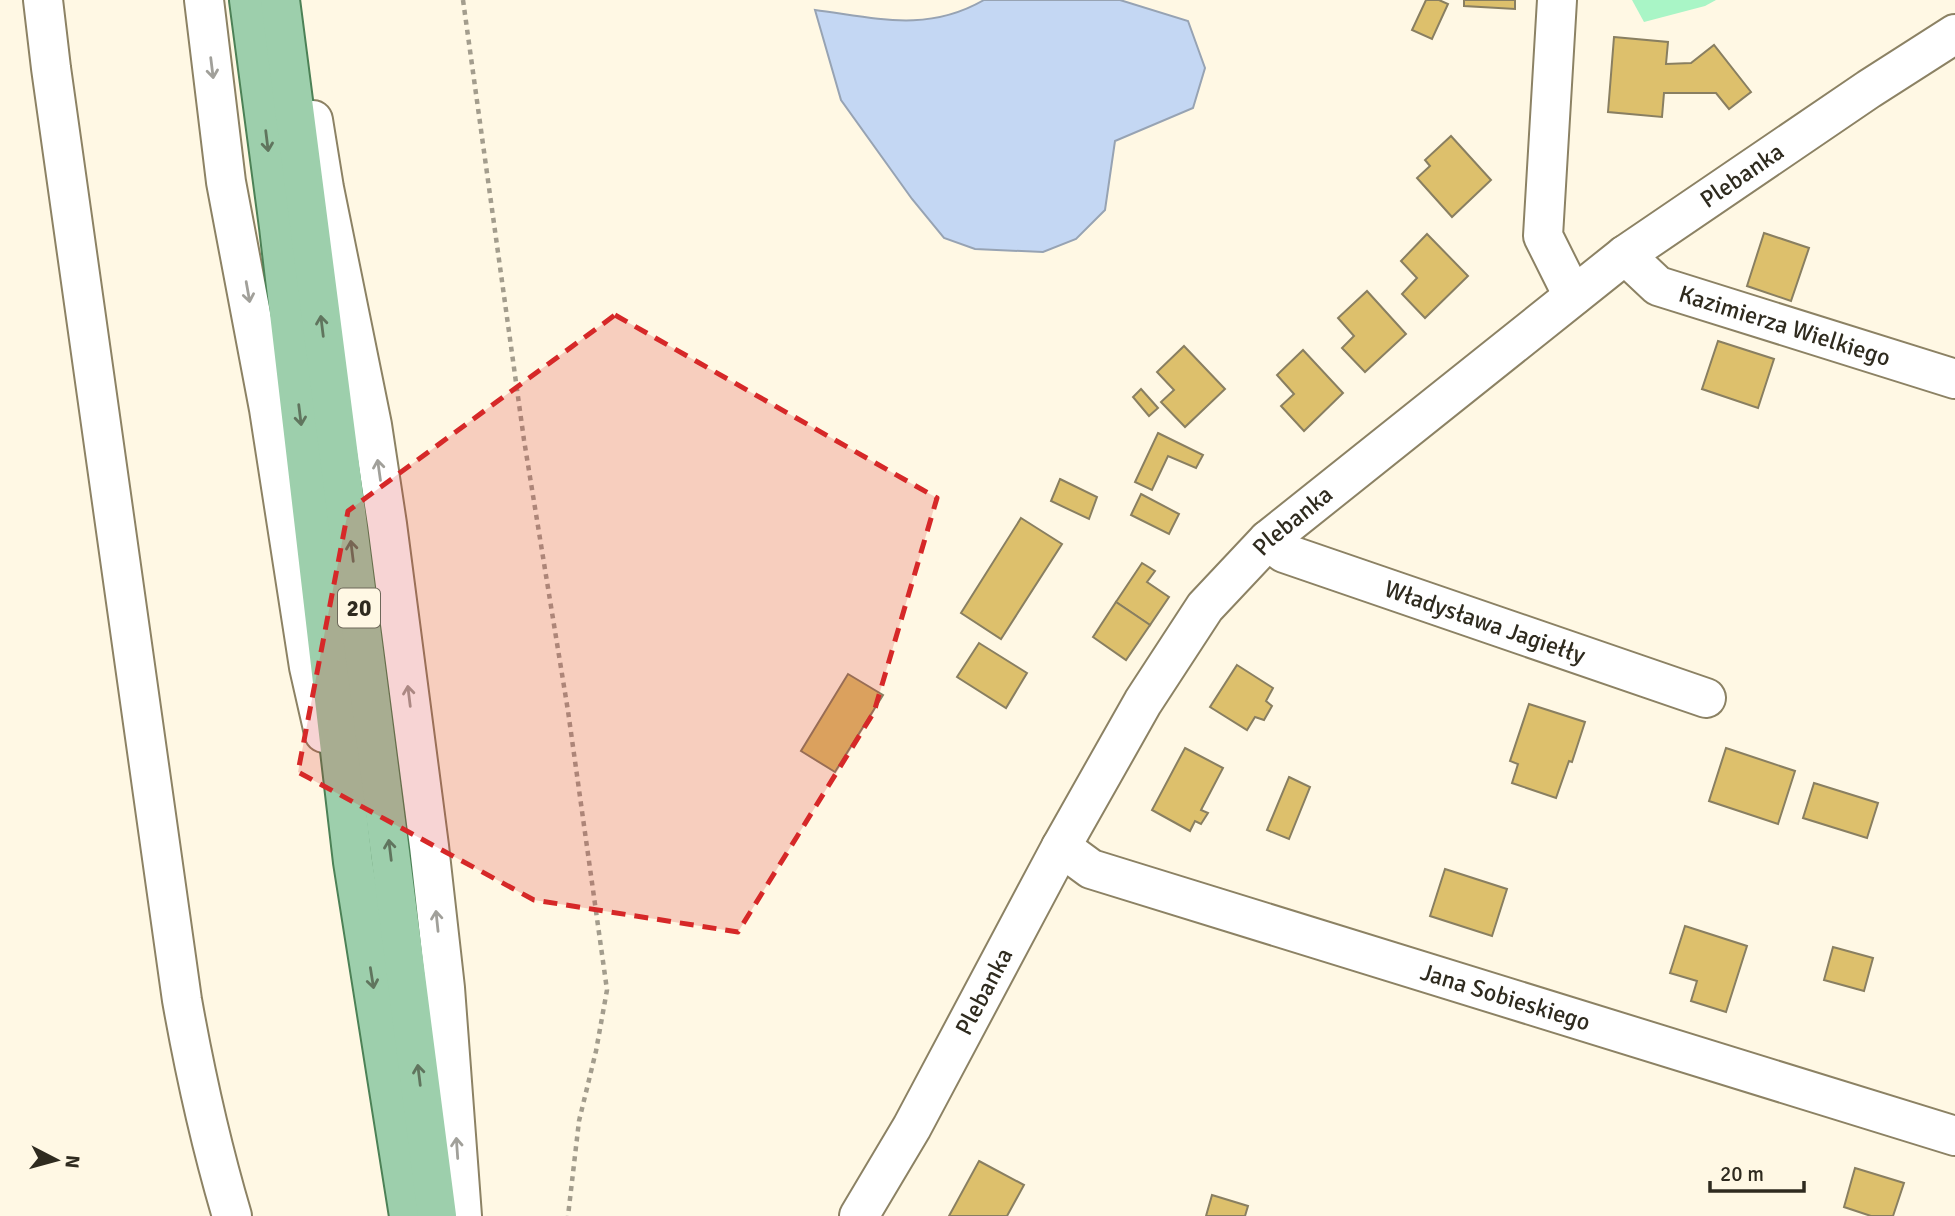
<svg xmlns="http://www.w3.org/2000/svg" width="1955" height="1216" viewBox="0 0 1955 1216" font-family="Signika,sans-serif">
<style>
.green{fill:#a9f5c6}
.water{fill:#c4d7f3;stroke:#97a3b3;stroke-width:2}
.building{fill:#ddc06c;stroke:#897f61;stroke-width:2}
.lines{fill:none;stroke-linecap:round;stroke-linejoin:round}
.minor-casing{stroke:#8c8264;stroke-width:42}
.major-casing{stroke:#4c8156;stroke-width:42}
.path{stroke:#a39d8d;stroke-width:4.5;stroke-dasharray:5 5;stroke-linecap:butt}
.minor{stroke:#fff;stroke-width:38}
.major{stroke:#9dcfac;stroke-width:38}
.oneway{stroke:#a1a09a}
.oneway2{stroke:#60755e}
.marked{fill:#d62828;fill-opacity:0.2;stroke:#d62828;stroke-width:5;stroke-dasharray:14 9;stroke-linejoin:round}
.labels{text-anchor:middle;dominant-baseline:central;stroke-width:5;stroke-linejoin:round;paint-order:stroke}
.shield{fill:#fff8e4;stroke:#6d685a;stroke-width:2}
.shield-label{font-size:23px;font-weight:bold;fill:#2f2b1f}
.street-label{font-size:24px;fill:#2f2b1f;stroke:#fff8e4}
</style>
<rect width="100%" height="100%" fill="#fff8e4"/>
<polygon class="green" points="1632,0 1716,0 1705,6 1644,22"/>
<path class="water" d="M984 0H1120L1188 21 1205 68 1193 108 1115 141 1105 210 1076 239 1043 252 975 249 944 238 912 199 841 100 815 10C876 18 927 33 984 0Z"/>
<g class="building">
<polygon points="1426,0 1439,0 1448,4 1432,39 1412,30"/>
<polygon points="1464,0 1515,0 1515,9 1464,6"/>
<polygon points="1614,37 1668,42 1666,64 1691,63 1714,45 1751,92 1729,109 1716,93 1664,93 1662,117 1608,112"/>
<polygon points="1451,136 1491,180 1452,217 1417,178 1430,166 1425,160"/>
<polygon points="1764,233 1809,248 1791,301 1747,286"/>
<polygon points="1427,234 1468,276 1425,318 1402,294 1417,278 1401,261"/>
<polygon points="1367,291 1406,334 1365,372 1342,348 1354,336 1338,318"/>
<polygon points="1718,341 1774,359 1758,408 1702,389"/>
<polygon points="1184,346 1225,389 1185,427 1161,402 1174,390 1157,372"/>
<polygon points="1303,350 1343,393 1304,431 1281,406 1294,394 1277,375"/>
<polygon points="1141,389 1158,408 1149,416 1133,397"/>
<polygon points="1158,433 1203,455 1196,468 1168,456 1152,490 1135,482"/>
<polygon points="1060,479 1097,497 1089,519 1051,501"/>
<polygon points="1141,494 1179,514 1169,534 1131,515"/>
<polygon points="1021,518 1062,544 1001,639 961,613"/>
<polygon points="1142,563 1155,571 1147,582 1169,597 1150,625 1116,602"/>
<polygon points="1116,602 1150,625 1126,660 1093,637"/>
<polygon points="979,643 1027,673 1006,708 957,677"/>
<polygon points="1237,665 1273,688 1266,701 1272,706 1264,720 1255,717 1247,730 1210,707"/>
<polygon points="848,674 883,695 835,772 801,751"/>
<polygon points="1529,704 1585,722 1572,762 1569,761 1556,798 1512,783 1518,764 1510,761"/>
<polygon points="1185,748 1223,768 1201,810 1208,813 1201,824 1195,821 1190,831 1152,810"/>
<polygon points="1726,748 1795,771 1778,824 1709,801"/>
<polygon points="1289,777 1310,787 1289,839 1267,830"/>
<polygon points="1814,783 1878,803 1867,838 1803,818"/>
<polygon points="1445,869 1507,889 1492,936 1430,916"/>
<polygon points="1685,926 1747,946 1726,1012 1691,1001 1697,981 1670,973"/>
<polygon points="1833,947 1873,958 1864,991 1824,980"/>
<polygon points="979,1161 1024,1185 1007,1216 949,1216"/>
<polygon points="1855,1168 1904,1183 1893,1216 1871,1216 1844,1207"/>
<polygon points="1212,1195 1248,1206 1245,1216 1206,1216"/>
</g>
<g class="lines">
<defs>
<g id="minor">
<path d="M43 0 51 68 182 1000C195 1073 211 1145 232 1216"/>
<polyline points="204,0 226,182 269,409 309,667 324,733"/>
<polyline points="1557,0 1543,236 1573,296"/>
<polyline points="313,120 324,188 372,425 387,524 429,846 445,988 462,1216"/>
<path id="s1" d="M1625 255 1658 286 1955 379"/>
<path id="s2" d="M1268 540 1284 553 1706 698"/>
<path id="s3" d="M1061 847 1091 869 1955 1136"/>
<path id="s4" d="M859 1216 912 1127 1061 847 1143 702 1205 607 1268 540 1625 255 1869 89 1955 34"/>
</g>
<g id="major">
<polyline points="249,0 279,227 353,862 409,1216"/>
<polyline points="280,0 437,1216"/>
</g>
</defs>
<use href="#minor" class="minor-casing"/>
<use href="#major" class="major-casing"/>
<polyline class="path" points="463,0 524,440 568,711 607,990 596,1051 579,1121 568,1216"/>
<use href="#minor" class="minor"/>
<use href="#major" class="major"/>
</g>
<defs><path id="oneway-shaft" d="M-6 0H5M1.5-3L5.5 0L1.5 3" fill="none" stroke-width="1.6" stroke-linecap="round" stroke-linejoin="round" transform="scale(1.75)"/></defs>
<g class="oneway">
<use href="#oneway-shaft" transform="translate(212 68) rotate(83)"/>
<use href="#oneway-shaft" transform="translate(248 292) rotate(80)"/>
<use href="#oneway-shaft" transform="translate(379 470) rotate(-98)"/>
<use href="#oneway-shaft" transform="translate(409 696) rotate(-97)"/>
<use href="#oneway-shaft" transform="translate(437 921) rotate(-96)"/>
<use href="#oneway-shaft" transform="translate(457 1148) rotate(-94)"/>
</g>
<g class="oneway2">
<use href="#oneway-shaft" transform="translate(267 141) rotate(83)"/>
<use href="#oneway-shaft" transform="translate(322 326) rotate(-97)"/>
<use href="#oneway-shaft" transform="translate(300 415) rotate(83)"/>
<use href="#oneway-shaft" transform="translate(352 551) rotate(-97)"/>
<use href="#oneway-shaft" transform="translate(390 850) rotate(-97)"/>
<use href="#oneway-shaft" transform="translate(372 978) rotate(81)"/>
<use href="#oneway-shaft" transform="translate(419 1075) rotate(-97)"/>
</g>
<path class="marked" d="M615 315 937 498 874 712 738 932 534 900 298 772 348 511Z"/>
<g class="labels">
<rect class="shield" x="338" y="588.5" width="42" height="39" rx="5"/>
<g class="shield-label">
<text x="359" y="608">20</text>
</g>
<g class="street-label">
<text stroke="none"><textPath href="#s4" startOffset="1391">Plebanka</textPath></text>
<text stroke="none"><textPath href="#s1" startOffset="178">Kazimierza Wielkiego</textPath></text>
<text stroke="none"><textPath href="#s4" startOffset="824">Plebanka</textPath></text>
<text stroke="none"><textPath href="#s2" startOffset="233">Władysława Jagiełły</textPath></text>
<text stroke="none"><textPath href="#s4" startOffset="257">Plebanka</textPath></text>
<text stroke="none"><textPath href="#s3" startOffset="471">Jana Sobieskiego</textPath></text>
</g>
</g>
<g transform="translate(56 1160) rotate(96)" stroke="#fff8e4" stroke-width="5" paint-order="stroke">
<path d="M0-5L12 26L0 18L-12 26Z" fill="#2f2b1f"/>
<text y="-10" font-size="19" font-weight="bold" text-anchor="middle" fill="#2f2b1f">N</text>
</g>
<path d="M1710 1181v10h94v-10" fill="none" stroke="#2f2b1f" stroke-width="3.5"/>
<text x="1720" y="1181" font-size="21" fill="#2f2b1f" stroke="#fff8e4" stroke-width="5" paint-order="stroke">20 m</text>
</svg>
